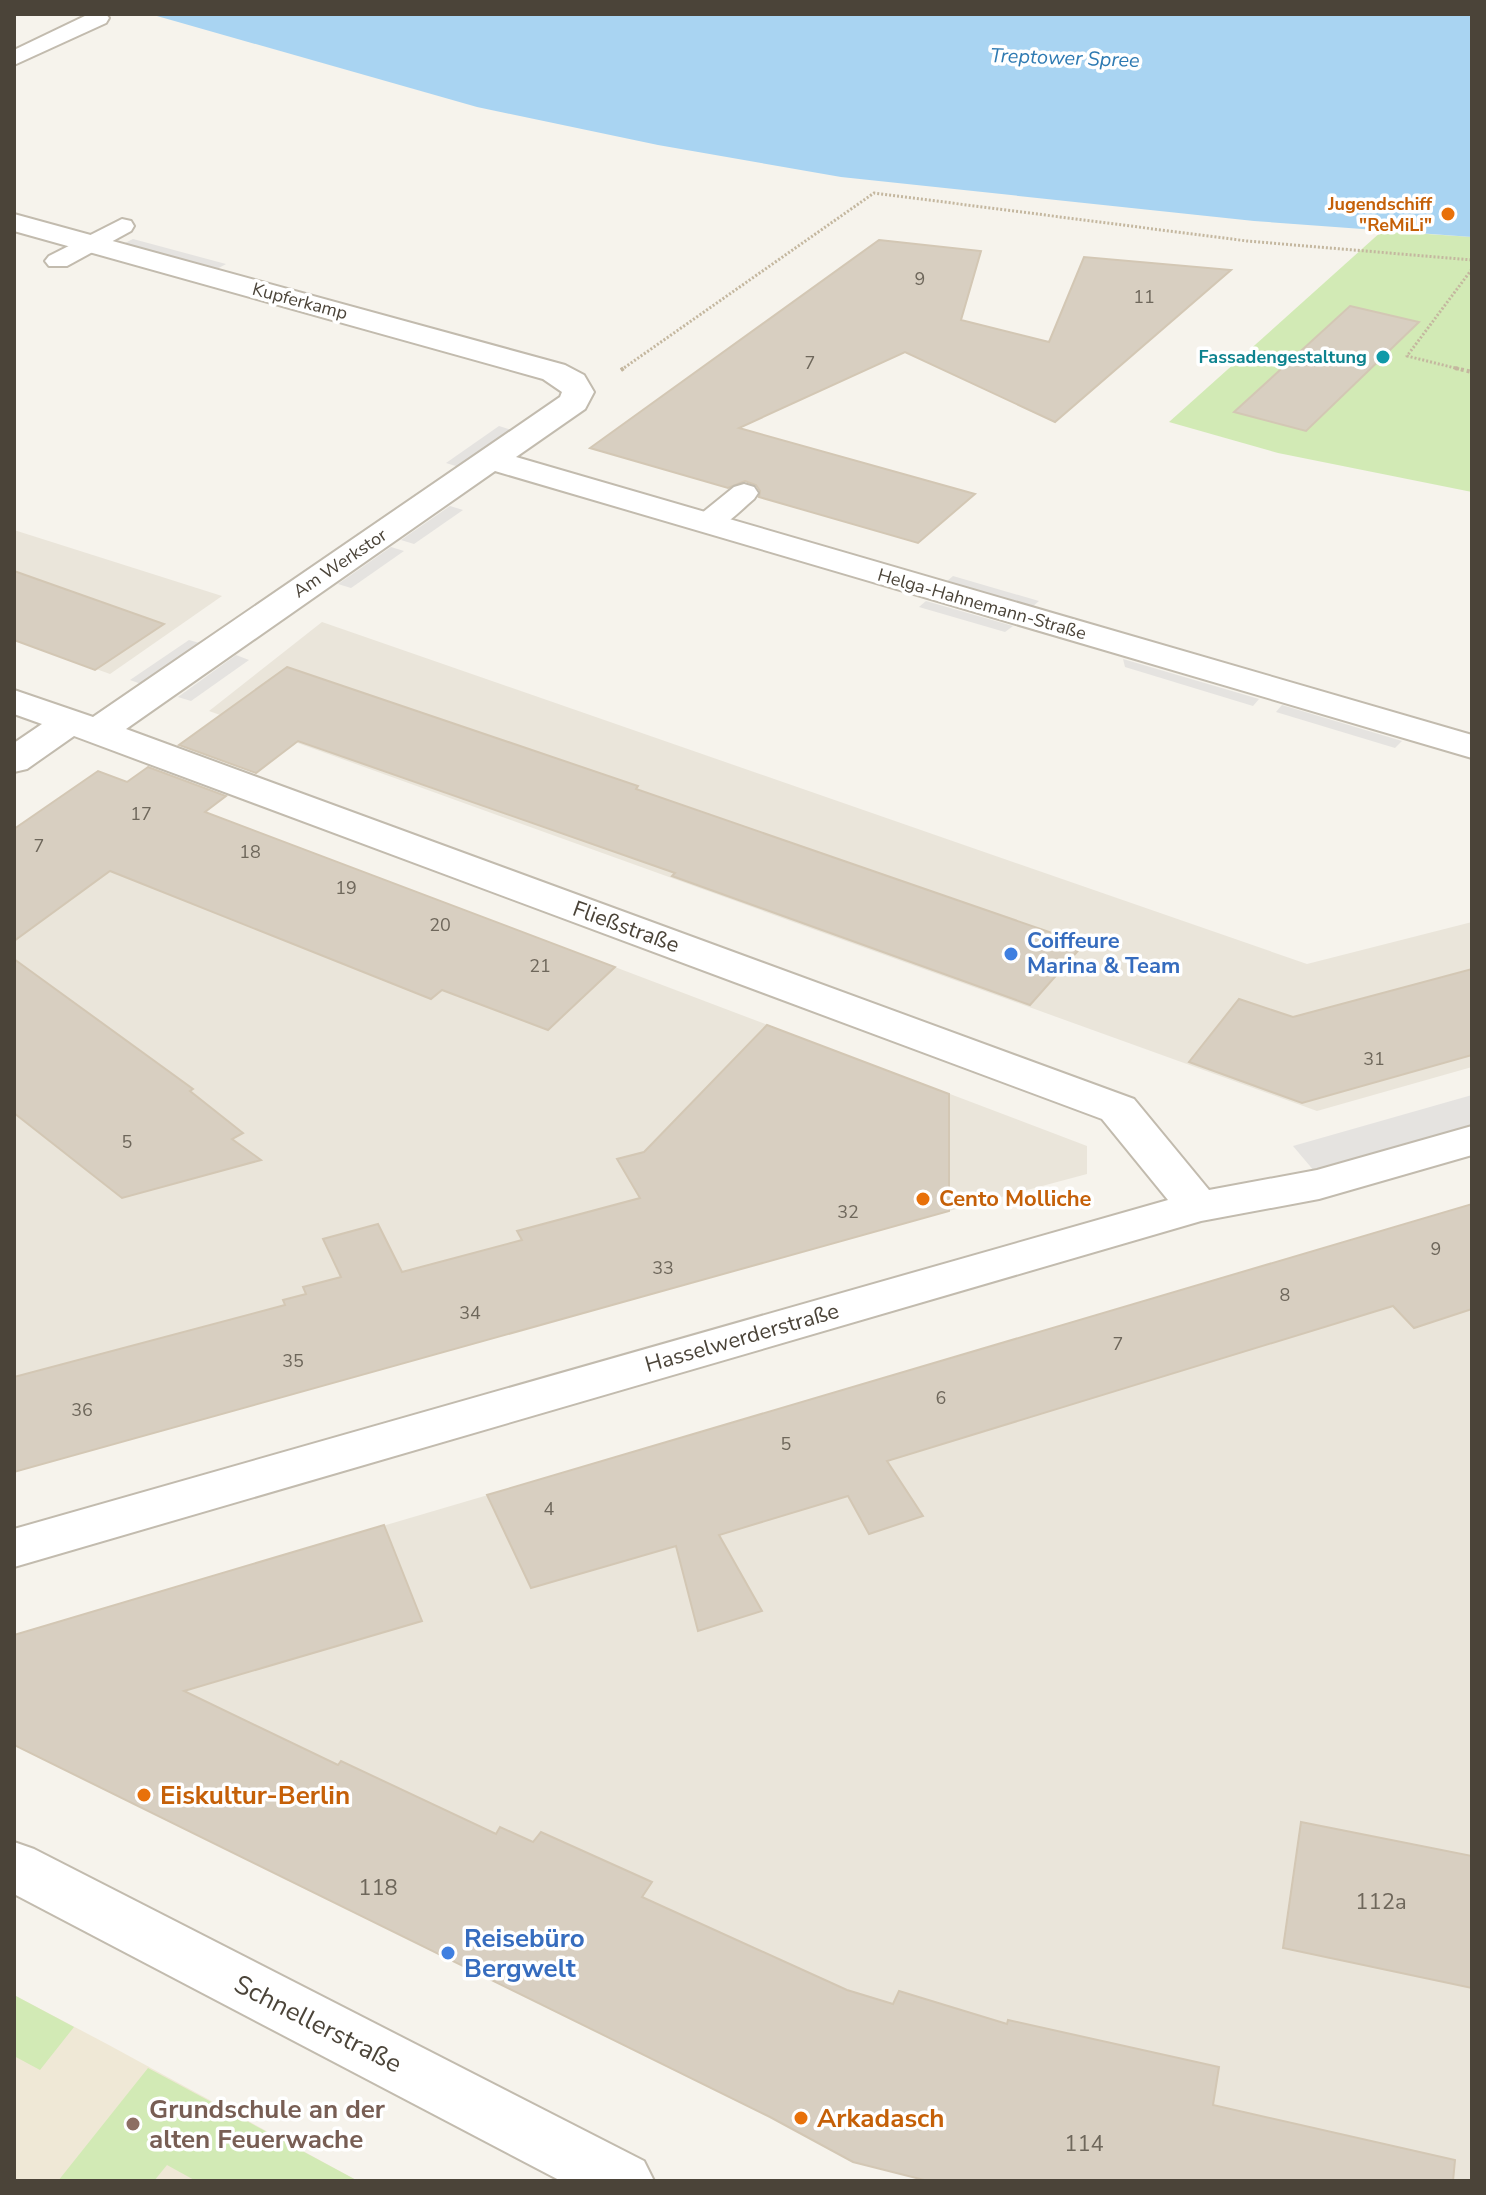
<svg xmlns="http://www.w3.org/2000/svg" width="1486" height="2195" viewBox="0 0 1486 2195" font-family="'Nunito Sans',sans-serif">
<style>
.residential{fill:#eae5da}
.education{fill:#efe8d6}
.green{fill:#d2eab5}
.parking{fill:#e5e3e0}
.water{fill:#a9d4f2}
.building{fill:#d8cfc1;stroke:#d3c7b4;stroke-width:2}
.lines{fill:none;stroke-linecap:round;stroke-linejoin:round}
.service-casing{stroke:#c2bbae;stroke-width:4}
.minor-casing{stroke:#c2bbae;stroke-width:4}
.tertiary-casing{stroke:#c2bbae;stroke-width:4}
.path-far1{stroke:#c4b79f;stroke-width:3;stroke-dasharray:2 2;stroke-linecap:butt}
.path{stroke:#c4b79f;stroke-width:4;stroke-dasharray:3 3;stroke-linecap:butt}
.service{fill:#fff;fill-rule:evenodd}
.minor{fill:#fff;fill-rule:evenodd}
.tertiary{fill:#fff;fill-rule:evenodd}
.food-dot{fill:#e8710a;stroke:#fff;stroke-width:3}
.culture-dot{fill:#0f9aa8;stroke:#fff;stroke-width:3}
.shop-dot{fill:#3f7fe0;stroke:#fff;stroke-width:3}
.education-dot{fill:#8d6e63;stroke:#fff;stroke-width:3}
.labels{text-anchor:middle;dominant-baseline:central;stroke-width:7;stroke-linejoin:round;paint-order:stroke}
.far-food-label{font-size:18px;font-weight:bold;fill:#c56008;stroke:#fff;text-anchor:end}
.number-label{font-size:18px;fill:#6e675b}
.far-street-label{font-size:18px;fill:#4b4439;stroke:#fff}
.far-culture-label{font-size:18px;font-weight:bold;fill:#0d838f;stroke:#fff;text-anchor:end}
.far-water-label{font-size:20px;font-style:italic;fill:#2e7ab2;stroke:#fff}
.street-label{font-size:22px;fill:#4b4439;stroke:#fff}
.shop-label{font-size:22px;font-weight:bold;fill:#366cbe;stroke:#fff;text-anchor:start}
.food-label{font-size:22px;font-weight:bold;fill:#c56008;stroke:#fff;text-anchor:start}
.near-number-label{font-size:22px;fill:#6e675b}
.near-food-label{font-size:26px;font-weight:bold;fill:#c56008;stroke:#fff;text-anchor:start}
.near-shop-label{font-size:26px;font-weight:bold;fill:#366cbe;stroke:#fff;text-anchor:start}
.near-street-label{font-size:26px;fill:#4b4439;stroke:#fff}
.near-education-label{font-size:26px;font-weight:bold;fill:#785e54;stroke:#fff;text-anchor:start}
</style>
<rect width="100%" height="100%" fill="#f6f3ec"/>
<g class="residential">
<polygon points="14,530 222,596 110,674 14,639"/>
<polygon points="322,622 1307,964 1472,922 1472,1067 1317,1111 209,711"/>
<polygon points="98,771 126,782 135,776 195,799 213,806 206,812 1087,1146 1087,1174 740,1267 14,1472 14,829"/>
<polygon points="1472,1204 1472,2181 928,2181 853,2162 770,2117 14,1745 14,1635"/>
</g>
<polygon class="education" points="14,1995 107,2044 358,2181 14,2181"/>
<g class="green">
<polygon points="1382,231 1472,237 1472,492 1278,453 1169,422"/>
<polygon points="14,1995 74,2027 40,2070 14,2056"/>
<polygon points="148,2068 358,2181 196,2181 167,2165 154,2181 58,2181"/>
</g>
<g class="parking">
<polygon points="133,239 226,264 217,269 123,244"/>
<polygon points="499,426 512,430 459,467 446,463"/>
<polygon points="450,506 463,510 414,544 401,540"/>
<polygon points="391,547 404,551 351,588 338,584"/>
<polygon points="953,576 1039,601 1032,607 946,582"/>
<polygon points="926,601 1013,626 1005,632 919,607"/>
<polygon points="189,640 203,644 144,685 130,680"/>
<polygon points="236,655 249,660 191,701 178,697"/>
<polygon points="1123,659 1259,699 1253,706 1125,667"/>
<polygon points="1282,705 1402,741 1395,748 1276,712"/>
<polygon points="1472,1095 1472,1127 1315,1172 1293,1146"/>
</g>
<polygon class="water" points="150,14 1472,14 1472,237 1254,221 841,177 658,145 477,107"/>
<g class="building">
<polygon points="879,240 981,251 961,320 1049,342 1084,257 1231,270 1055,422 905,352 739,428 975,494 918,543 759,497 760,491 756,485 745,481 728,488 590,448"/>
<polygon points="1350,306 1419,322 1306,431 1234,412"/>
<polygon points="14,571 164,624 95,670 14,640"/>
<polygon points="287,667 638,786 636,789 1084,944 1030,1005 672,876 675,873 298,741 256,773 179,745"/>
<polygon points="148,767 226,796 205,812 615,967 548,1030 442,990 431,999 110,871 14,941 14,829 98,771 127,782"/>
<polygon points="14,959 193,1089 190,1091 243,1133 232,1139 261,1160 122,1198 14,1113"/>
<polygon points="1472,969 1472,1055 1302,1103 1189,1062 1239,999 1293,1017"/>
<polygon points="767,1025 949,1094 949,1211 14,1472 14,1377 285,1305 283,1300 306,1294 303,1287 341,1277 323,1239 378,1224 402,1272 522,1240 517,1231 640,1198 617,1159 644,1152"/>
<polygon points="1472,1204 1472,1309 1414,1328 1393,1306 887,1461 923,1516 869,1534 848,1496 719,1535 762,1611 698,1631 676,1546 531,1588 487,1495"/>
<polygon points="384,1525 422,1621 184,1691 338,1765 341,1761 496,1834 500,1827 533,1842 541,1832 652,1882 642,1897 847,1990 893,2004 899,1991 1007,2024 1008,2020 1219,2067 1213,2105 1455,2160 1453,2181 928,2181 853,2162 770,2117 14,1745 14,1635"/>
<polygon points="1301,1822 1472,1856 1472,1988 1283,1948"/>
</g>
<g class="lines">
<defs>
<g id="service">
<polygon points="89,14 106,14 109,18 106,23 14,65 14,50"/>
<polygon points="122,219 131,221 134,226 131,231 67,266 49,266 45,261 49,256"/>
<path d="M744 484 754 487 758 493 754 499C737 513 720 535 697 529L692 523 697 517 734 487Z"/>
</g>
<polygon id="minor" points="14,214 565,365 584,375 594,392 585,409 516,457 1472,735 1472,758 495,471 126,729 1134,1099 1209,1190 1317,1170 1472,1126 1472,1155 1319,1199 1201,1221 14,1567 14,1529 1168,1200 1102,1119 74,736 27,769 14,772 14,743 42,724 14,714 14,690 93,717 560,397 562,392 543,379 14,231"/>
<polygon id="tertiary" points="14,1842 34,1849 644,2161 654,2181 561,2181 14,1894"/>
</defs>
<use href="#service" class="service-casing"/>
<use href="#minor" class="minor-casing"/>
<use href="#tertiary" class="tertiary-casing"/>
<g class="path-far1">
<polyline points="621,370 874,193 1247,241 1472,260"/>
<polyline points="1463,370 1407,356 1472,269"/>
</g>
<g class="path">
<polyline points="1455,368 1472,372"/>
<polyline points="621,370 624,368"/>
</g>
<use href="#service" class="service"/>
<use href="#minor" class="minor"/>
<use href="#tertiary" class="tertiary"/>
</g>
<g class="food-dot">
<circle cx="1448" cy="214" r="8"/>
<circle cx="923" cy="1199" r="8"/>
<circle cx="144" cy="1795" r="8"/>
<circle cx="801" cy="2118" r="8"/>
</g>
<circle class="culture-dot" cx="1383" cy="357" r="8"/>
<g class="shop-dot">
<circle cx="1011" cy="954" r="8"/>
<circle cx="448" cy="1953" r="8"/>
</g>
<circle class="education-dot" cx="133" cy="2124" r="8"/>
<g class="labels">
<g class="far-food-label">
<text x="1432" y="204">Jugendschiff<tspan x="1432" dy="21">"ReMiLi"</tspan></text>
</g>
<g class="number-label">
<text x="920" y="279">9</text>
<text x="1144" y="297">11</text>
<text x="810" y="363">7</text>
<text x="141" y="814">17</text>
<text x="39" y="846">7</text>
<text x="250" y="852">18</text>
<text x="346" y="888">19</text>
<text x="440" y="925">20</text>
<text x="540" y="966">21</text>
<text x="1374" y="1059">31</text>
<text x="127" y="1142">5</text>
<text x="848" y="1212">32</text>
<text x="1436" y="1249">9</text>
<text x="663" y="1268">33</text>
<text x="1285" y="1295">8</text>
<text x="470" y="1313">34</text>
<text x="1118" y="1344">7</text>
<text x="293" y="1361">35</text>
<text x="941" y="1398">6</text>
<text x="82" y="1410">36</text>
<text x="786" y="1444">5</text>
<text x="549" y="1509">4</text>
</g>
<g class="far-street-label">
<text transform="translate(300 301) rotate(15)">Kupferkamp</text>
<text transform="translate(340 563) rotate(-34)">Am Werkstor</text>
<text transform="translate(982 604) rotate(16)">Helga-Hahnemann-Straße</text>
</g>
<g class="far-culture-label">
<text x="1367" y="357">Fassadengestaltung</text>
</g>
<g class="far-water-label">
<text transform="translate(1065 58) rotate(2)">Treptower Spree</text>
</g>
<g class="street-label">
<text transform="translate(626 927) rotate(20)">Fließstraße</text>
<text transform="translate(742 1338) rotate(-16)">Hasselwerderstraße</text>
</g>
<g class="shop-label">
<text x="1027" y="941">Coiffeure<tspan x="1027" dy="25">Marina &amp; Team</tspan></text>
</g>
<g class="food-label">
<text x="939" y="1199">Cento Molliche</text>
</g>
<g class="near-number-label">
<text x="378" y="1888">118</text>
<text x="1381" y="1902">112a</text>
<text x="1084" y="2144">114</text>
</g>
<g class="near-food-label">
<text x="160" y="1795">Eiskultur-Berlin</text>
<text x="817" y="2118">Arkadasch</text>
</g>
<g class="near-shop-label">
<text x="464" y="1938">Reisebüro<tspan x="464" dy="30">Bergwelt</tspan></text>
</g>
<g class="near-street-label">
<text transform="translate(318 2024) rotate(27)">Schnellerstraße</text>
</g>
<g class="near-education-label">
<text x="149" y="2109">Grundschule an der<tspan x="149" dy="30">alten Feuerwache</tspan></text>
</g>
</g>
<rect width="1486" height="2195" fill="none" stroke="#4b4439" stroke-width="32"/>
</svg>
